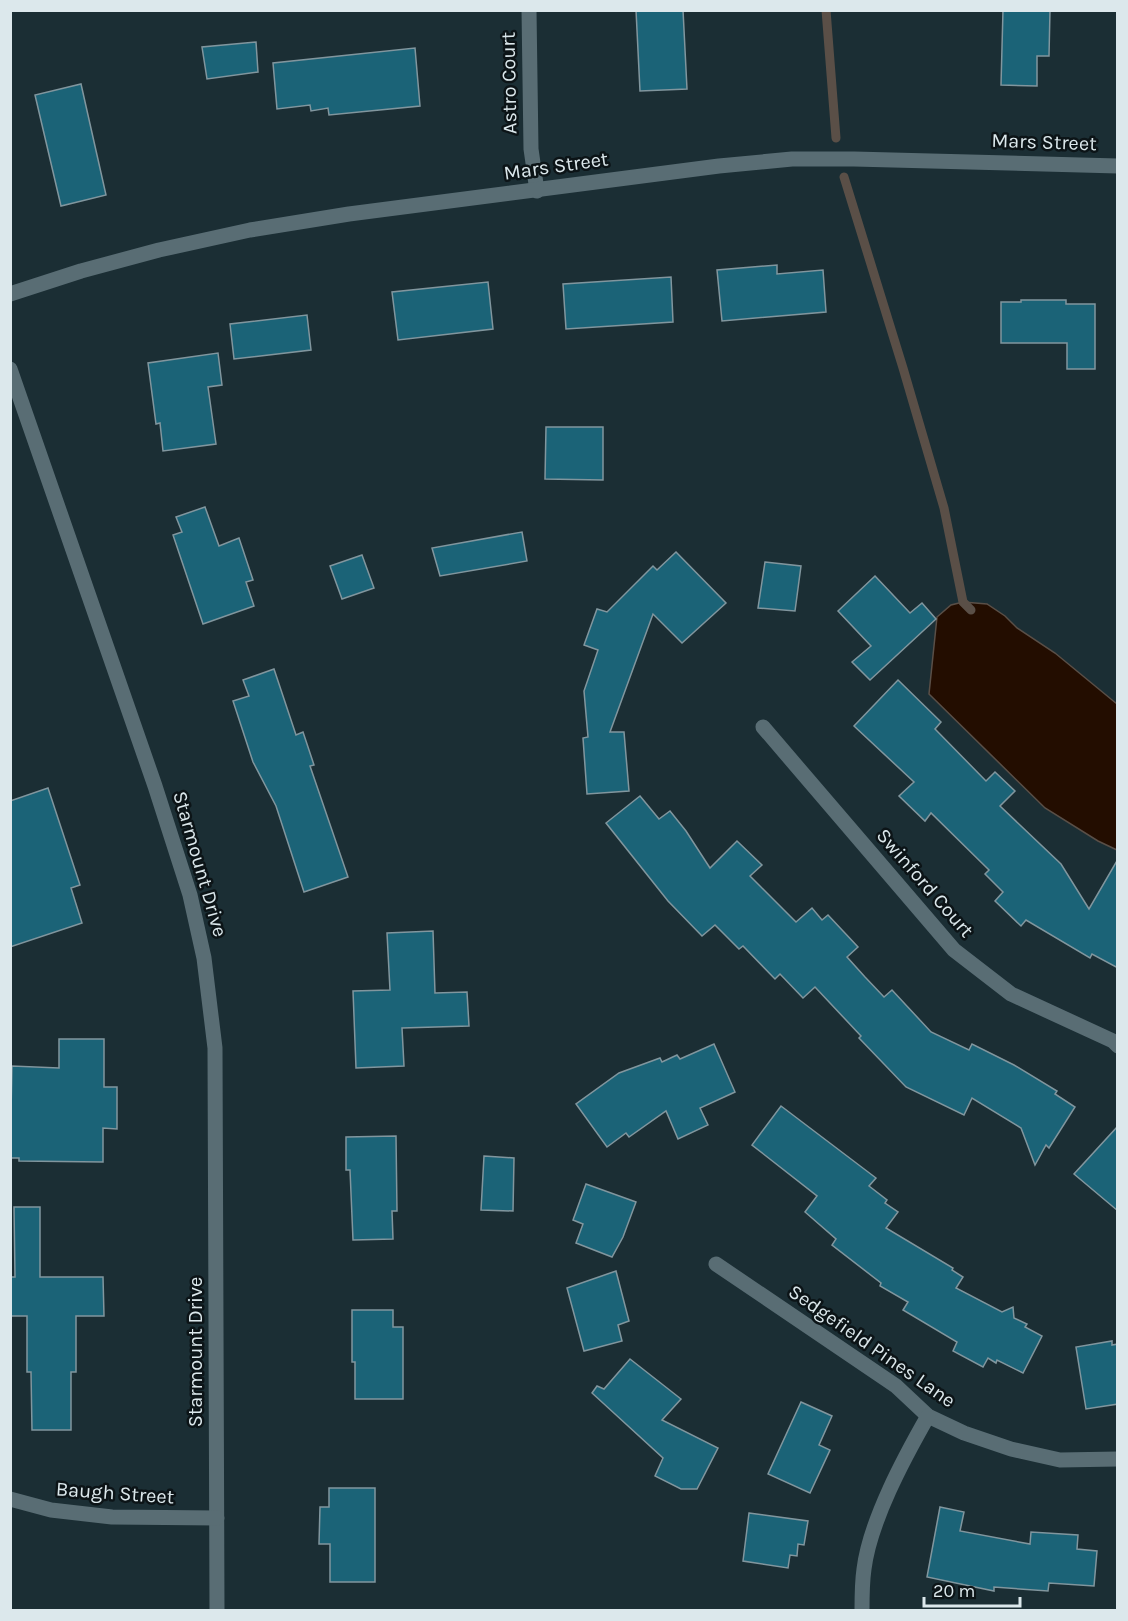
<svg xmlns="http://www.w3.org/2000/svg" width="1128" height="1621" viewBox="0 0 1128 1621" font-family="Karla,sans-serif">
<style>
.water{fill:#230d00;stroke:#5a4f47;stroke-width:1.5}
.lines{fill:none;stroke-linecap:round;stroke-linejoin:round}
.stream{stroke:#5a4f47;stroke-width:9}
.building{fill:#1b6377;stroke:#81969e;stroke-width:1.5}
.minor{stroke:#596d74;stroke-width:15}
.labels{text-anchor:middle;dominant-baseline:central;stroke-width:5;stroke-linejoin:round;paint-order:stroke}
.street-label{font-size:20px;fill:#dce8ec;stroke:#0c1417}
</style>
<rect width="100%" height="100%" fill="#1b2e34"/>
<polygon class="water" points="963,602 987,604 1005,616 1017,628 1055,653 1117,704 1117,850 1098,841 1045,808 929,694 937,617 951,605"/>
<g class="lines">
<g class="stream">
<polyline points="826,10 836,138"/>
<polyline points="844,177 903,368 944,508 963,602 971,610"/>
</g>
</g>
<g class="building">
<polygon points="636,10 683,10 687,89 640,91"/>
<polygon points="1003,10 1050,10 1049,56 1037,56 1037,86 1001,85"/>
<polygon points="256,42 258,72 207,79 202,47"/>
<polygon points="415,48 420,106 329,115 328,108 311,111 310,105 277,109 273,63"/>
<polygon points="81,84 106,195 61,206 35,95"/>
<polygon points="777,265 777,274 823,270 826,312 722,321 717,270"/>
<polygon points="671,277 673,322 566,329 563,284"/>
<polygon points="488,282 493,329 398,340 392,292"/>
<polygon points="1021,300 1066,300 1066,304 1095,304 1095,369 1067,369 1067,343 1001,343 1001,302 1021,302"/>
<polygon points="307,315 311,350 234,359 230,324"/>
<polygon points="218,353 222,385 208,387 216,444 163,451 160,423 156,424 148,363"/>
<polygon points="546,427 603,427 603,480 545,479"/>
<polygon points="205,507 219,546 239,538 253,580 246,582 254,606 203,624 173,535 182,532 176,517"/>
<polygon points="522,532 527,561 440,576 432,548"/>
<polygon points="676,552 726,603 682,643 653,614 610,732 624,732 629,791 587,794 583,738 588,737 584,691 598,650 584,645 597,609 607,612 653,566 657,570"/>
<polygon points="362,555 374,588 342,599 330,566"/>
<polygon points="765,562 801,566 795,611 758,608"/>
<polygon points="875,576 910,613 922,603 936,619 870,680 852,662 871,646 838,611"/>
<polygon points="274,669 296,735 303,732 314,765 310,766 348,877 304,892 276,806 253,762 233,701 249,696 243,680"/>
<polygon points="898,680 941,722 935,729 986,781 995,772 1015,791 1000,806 1061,864 1089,909 1118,859 1118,968 1092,954 1090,958 1026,920 1021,926 995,901 1003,892 985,874 989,870 931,813 925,821 899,796 914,782 854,726"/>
<polygon points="48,788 80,885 71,888 82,923 10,947 10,801"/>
<polygon points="640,796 659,819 670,811 686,831 710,868 737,841 762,865 750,876 796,922 812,908 822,920 828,915 858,947 847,957 865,977 884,997 892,990 931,1032 969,1050 972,1044 1014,1065 1057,1091 1055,1094 1075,1107 1049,1148 1046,1145 1035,1165 1021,1128 972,1098 964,1115 906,1087 859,1038 861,1036 815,987 803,998 780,974 775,979 743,946 739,949 715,925 702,936 668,901 606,823"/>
<polygon points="433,931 435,993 467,992 469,1026 402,1028 404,1066 356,1068 353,991 390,990 387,933"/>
<polygon points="59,1039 104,1039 104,1087 117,1087 117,1129 103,1128 103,1162 19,1161 19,1158 10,1158 12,1066 59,1068"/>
<polygon points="714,1044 735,1092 700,1108 708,1125 678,1139 666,1111 629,1137 626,1133 607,1147 576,1104 619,1073 660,1058 662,1062 677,1055 680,1059"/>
<polygon points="781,1106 876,1178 869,1186 887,1200 885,1203 898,1212 886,1228 953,1268 952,1270 963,1277 956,1288 1002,1312 1013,1307 1014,1318 1027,1324 1025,1327 1042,1336 1023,1373 997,1360 996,1363 988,1358 983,1367 953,1351 957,1342 903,1310 908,1302 880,1286 881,1283 832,1245 836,1239 805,1212 817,1196 752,1145"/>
<polygon points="1118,1126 1118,1211 1074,1174"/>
<polygon points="396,1136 397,1211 392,1211 393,1239 353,1240 350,1170 346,1170 346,1137"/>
<polygon points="484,1156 514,1158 513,1211 481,1210"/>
<polygon points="586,1184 636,1202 623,1237 612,1257 576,1243 583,1224 573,1220"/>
<polygon points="14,1207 40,1207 40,1277 103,1277 104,1316 76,1316 76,1372 71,1372 71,1430 32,1430 31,1372 27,1372 27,1316 10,1316 10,1277 15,1277"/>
<polygon points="616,1271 629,1321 618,1325 622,1341 584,1351 567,1288"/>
<polygon points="352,1310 393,1310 393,1327 403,1327 403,1399 355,1399 355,1362 352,1362"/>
<polygon points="1112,1341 1112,1345 1118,1344 1118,1404 1086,1409 1076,1347"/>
<polygon points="630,1359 681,1399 662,1420 718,1448 697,1489 681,1489 655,1476 663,1458 592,1393 597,1386 604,1389"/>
<polygon points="801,1402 832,1416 819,1445 830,1450 810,1493 768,1474"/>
<polygon points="329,1488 375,1488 375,1582 330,1582 330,1544 319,1544 320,1507 329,1507"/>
<polygon points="940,1507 964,1512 960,1531 1030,1544 1031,1532 1078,1535 1077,1549 1097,1551 1094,1586 1049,1583 1048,1591 994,1587 994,1591 927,1577"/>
<polygon points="749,1513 808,1521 804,1545 798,1544 797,1556 790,1555 788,1568 743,1561"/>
</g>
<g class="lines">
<g class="minor">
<polyline points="529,10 531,149 537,191"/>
<polyline points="10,294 81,271 159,250 250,230 349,214 719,166 792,159 854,159 1118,166"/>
<polyline points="10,369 155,786 190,895 204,958 215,1048 217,1610"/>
<polyline points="763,727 954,950 1011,994 1113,1041 1118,1046"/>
<polyline points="716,1264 896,1386 928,1416 964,1433 1011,1449 1060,1460 1118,1459"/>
<polyline points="10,1499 51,1510 112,1517 217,1518"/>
<path d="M862 1610C862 1597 862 1583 864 1569 870 1521 904 1458 928 1416"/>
</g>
</g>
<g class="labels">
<g class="street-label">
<text transform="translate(509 83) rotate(-91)">Astro Court</text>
<text transform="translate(1044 142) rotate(2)">Mars Street</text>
<text transform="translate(556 166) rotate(-8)">Mars Street</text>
<text transform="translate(200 864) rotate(74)">Starmount Drive</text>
<text transform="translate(925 883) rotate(49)">Swinford Court</text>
<text transform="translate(872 1346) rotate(35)">Sedgefield Pines Lane</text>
<text transform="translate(195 1352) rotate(-90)">Starmount Drive</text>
<text transform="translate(115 1493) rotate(4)">Baugh Street</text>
</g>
</g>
<rect width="1128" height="1621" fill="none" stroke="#dce8ec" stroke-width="24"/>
<path d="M924 1597v9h96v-9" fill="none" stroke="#dce8ec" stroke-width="3"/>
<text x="933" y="1597" font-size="18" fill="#dce8ec" stroke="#0c1417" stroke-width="4.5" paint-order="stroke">20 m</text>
</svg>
